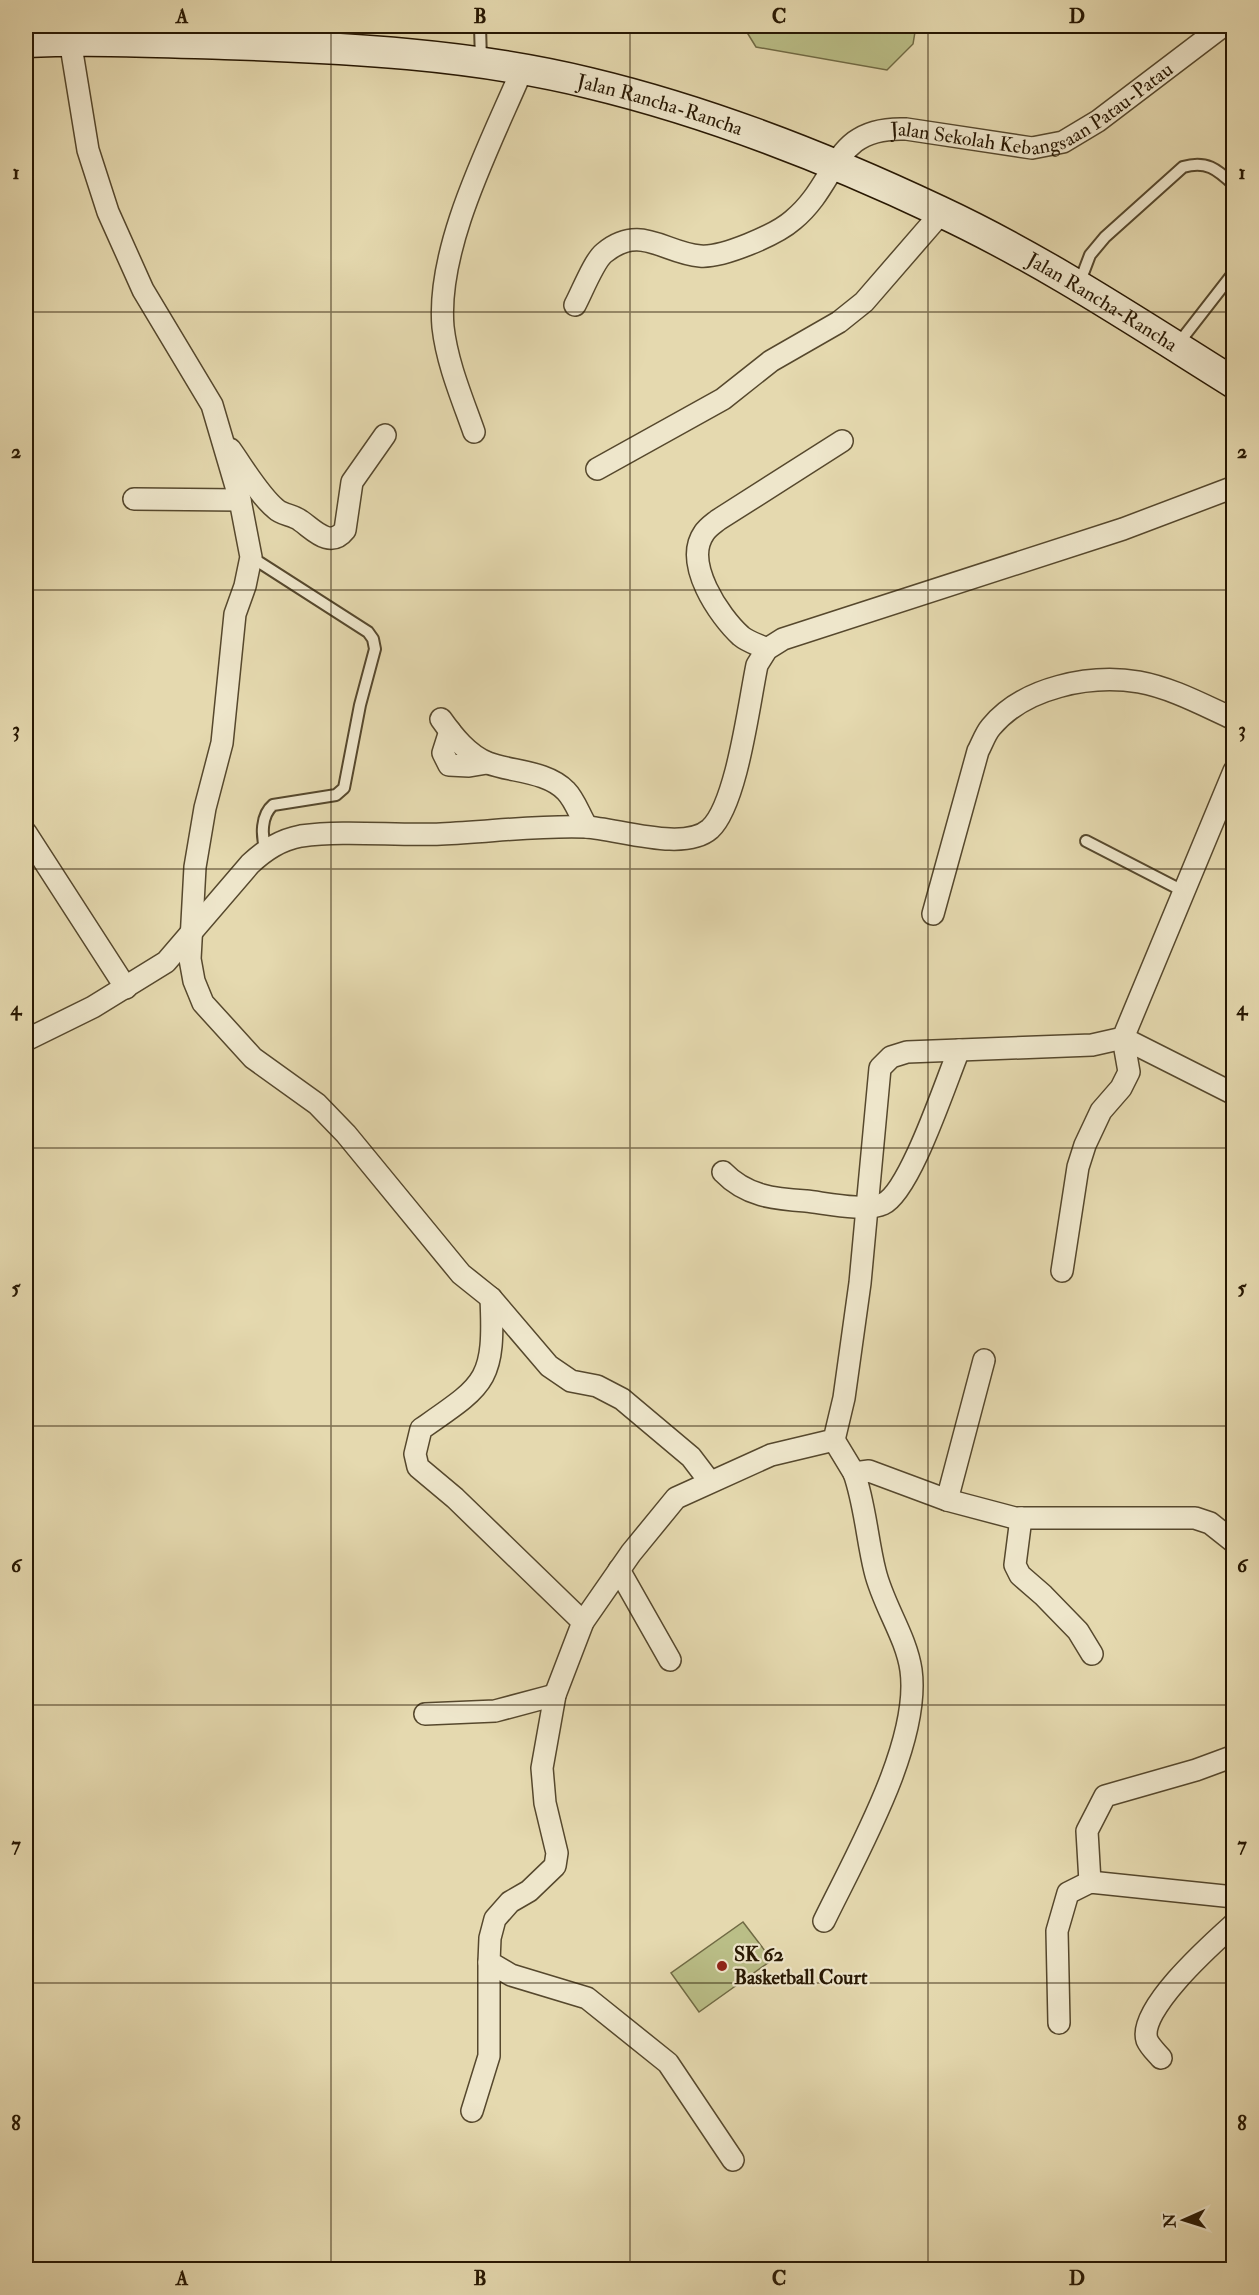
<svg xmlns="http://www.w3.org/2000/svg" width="1259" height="2295" viewBox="0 0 1259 2295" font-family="'IM FELL Double Pica',serif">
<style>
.green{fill:#babe87;stroke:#706a44;stroke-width:1.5}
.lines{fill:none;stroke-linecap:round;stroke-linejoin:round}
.lane-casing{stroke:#56482d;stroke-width:14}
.street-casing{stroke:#56482d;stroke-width:24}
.secondary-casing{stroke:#271702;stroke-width:33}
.lane{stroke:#eee6cb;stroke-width:10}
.street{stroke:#eee6cb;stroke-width:21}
.secondary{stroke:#eee6cb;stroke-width:30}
.grid{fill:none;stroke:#271702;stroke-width:1.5;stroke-opacity:0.55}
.poi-dot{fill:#8f2418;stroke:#eee6cb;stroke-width:2}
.labels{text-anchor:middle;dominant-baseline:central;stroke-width:4.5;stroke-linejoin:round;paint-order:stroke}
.street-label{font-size:20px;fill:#271702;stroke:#eee6cb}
.poi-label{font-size:20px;font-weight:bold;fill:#271702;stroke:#eee6cb;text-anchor:start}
.neatline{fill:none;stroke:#271702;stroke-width:2}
.grid-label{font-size:20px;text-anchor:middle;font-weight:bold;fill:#271702}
</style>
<rect width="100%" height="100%" fill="#e5d9af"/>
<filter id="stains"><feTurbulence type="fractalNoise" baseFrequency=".00333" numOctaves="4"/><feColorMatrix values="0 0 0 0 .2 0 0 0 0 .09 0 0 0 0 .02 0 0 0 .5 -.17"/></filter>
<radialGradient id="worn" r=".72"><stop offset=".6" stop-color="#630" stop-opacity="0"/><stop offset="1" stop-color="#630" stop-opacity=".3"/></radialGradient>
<g class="green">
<polygon points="743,26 916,26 913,44 887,70 756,47"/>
<polygon points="743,1922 772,1960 699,2012 671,1973"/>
</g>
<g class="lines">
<defs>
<g id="lane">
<polyline points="480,26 481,61"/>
<path d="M1079 284 1090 255 1105 237 1183 167C1206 160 1217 169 1234 185"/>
<polyline points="1178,344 1234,272"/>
<path d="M251 557 368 632 373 639 375 649 360 705 344 788 336 795 273 805C261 815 261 836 266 850"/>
<polyline points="1086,841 1183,891"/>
</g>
<g id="street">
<polyline points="70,40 88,150 108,212 143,290 212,405 240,500 251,557 245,586 235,614 222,743 205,808 195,867 190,959 194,981 203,1003 253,1058 317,1104 346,1134 461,1274 491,1298 549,1366 571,1381 597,1386 622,1399 691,1457 710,1482"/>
<path id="s1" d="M575 305C582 292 594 261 604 253 640 223 664 253 700 256 722 258 776 235 793 220 840 181 831 126 906 129L1032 148 1063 142 1098 121 1223 26"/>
<path d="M474 432C462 398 447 363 443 327 436 247 491 143 522 70"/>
<path d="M230 449C243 467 259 495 276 509 282 515 294 515 301 521 314 530 330 549 345 530L352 482 385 435"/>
<polyline points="597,469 723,399 771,361 839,322 864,302 942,212"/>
<polyline points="134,499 240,500"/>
<path d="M767 649C759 645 748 642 741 636 719 616 683 563 704 533 707 528 713 524 718 520L842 441"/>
<path d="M441 719C453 736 468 755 488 763 512 772 547 771 566 791 575 800 580 816 587 827"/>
<polyline points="450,731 443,753 449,765 469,766 487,763"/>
<polyline points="26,833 126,988"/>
<path d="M933 914 978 751C982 744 985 734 991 727 1024 687 1090 674 1139 682 1172 688 1203 705 1234 719"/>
<polyline points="1123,1038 1234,1094"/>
<path d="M26 1040 93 1007 166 962 250 864C265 850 280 840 301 836 347 830 395 836 441 834 490 832 538 825 586 827 619 829 684 852 710 829 737 804 749 703 757 665L767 649 783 639 1123 529 1234 487"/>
<path d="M723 1172C746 1196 774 1199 806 1201 825 1203 866 1212 883 1204 910 1192 946 1081 959 1050"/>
<polyline points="1062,1271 1078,1167 1085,1145 1101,1111 1121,1088 1129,1072 1123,1038"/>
<path d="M491 1298C495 1381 486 1384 421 1429L415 1454 418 1467 455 1498 583 1622"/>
<polyline points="834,1440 854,1473"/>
<polyline points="947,1500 984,1360"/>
<polyline points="1021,1518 1015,1565 1020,1575 1043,1595 1078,1631 1092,1654"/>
<polyline points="619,1570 670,1660"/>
<polyline points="425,1714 495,1711 555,1695"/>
<polyline points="1090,1882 1087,1831 1105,1796 1196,1770 1234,1756"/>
<path d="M824 1921C856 1855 921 1743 911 1670 906 1636 883 1605 875 1571 867 1539 865 1504 854 1473L869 1471 947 1500 1015 1518H1195L1210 1523 1234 1542"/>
<polyline points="1059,2023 1057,1931 1068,1893 1090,1882 1234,1897"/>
<path d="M1161 2058C1156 2052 1150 2047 1147 2040 1137 2010 1213 1943 1234 1924"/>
<polyline points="472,2111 489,2056 489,1962"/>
<polyline points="733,2160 668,2063 587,1998 511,1975 489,1962 490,1938 495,1919 510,1902 529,1891 555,1866 557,1853 545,1803 542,1768 555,1695 583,1622 631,1553 676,1498 771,1455 834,1440 844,1398 860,1283 880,1068 891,1057 907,1052 1092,1045 1123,1038 1234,771"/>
</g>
<g id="secondary">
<path id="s2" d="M26 42C92 39 158 42 225 44 346 48 471 54 589 83 710 112 827 158 939 211 1042 259 1138 323 1234 383"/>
</g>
</defs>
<use href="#lane" class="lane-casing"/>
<use href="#street" class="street-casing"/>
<use href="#secondary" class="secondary-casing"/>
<use href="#lane" class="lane"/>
<use href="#street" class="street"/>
<use href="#secondary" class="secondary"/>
</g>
<path class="grid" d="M331 26V2270M630 26V2270M928 26V2270M26 312H1234M26 590H1234M26 869H1234M26 1148H1234M26 1426H1234M26 1705H1234M26 1983H1234"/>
<circle class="poi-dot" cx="722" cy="1966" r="6"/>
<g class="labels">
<g class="street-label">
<text stroke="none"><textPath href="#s1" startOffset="554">Jalan Sekolah Kebangsaan Patau-Patau</textPath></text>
<text stroke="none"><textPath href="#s2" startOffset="640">Jalan Rancha-Rancha</textPath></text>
<text stroke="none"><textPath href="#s2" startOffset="1126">Jalan Rancha-Rancha</textPath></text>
</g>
<g class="poi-label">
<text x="734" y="1954">SK 62<tspan x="734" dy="23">Basketball Court</tspan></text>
</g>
</g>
<rect width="1259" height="2295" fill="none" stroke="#e5d9af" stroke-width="66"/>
<g transform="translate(1184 2220) rotate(267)" stroke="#eee6cb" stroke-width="4.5" paint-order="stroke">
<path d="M0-4.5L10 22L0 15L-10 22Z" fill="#271702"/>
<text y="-9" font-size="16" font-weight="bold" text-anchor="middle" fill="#271702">N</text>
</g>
<rect x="33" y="33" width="1193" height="2229" class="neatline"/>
<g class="grid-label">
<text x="182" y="23">A</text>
<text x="480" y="23">B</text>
<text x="779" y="23">C</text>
<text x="1077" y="23">D</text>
<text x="16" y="179">1</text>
<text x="1242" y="179">1</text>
<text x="16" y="458">2</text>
<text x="1242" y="458">2</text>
<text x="16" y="736">3</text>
<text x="1242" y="736">3</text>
<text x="16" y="1015">4</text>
<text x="1242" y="1015">4</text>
<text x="16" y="1294">5</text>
<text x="1242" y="1294">5</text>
<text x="16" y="1572">6</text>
<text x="1242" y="1572">6</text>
<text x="16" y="1851">7</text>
<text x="1242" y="1851">7</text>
<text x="16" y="2130">8</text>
<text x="1242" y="2130">8</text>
<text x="182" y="2285">A</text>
<text x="480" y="2285">B</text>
<text x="779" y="2285">C</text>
<text x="1077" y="2285">D</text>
</g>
<rect width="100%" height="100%" filter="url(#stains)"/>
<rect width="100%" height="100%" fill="url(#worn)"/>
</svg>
